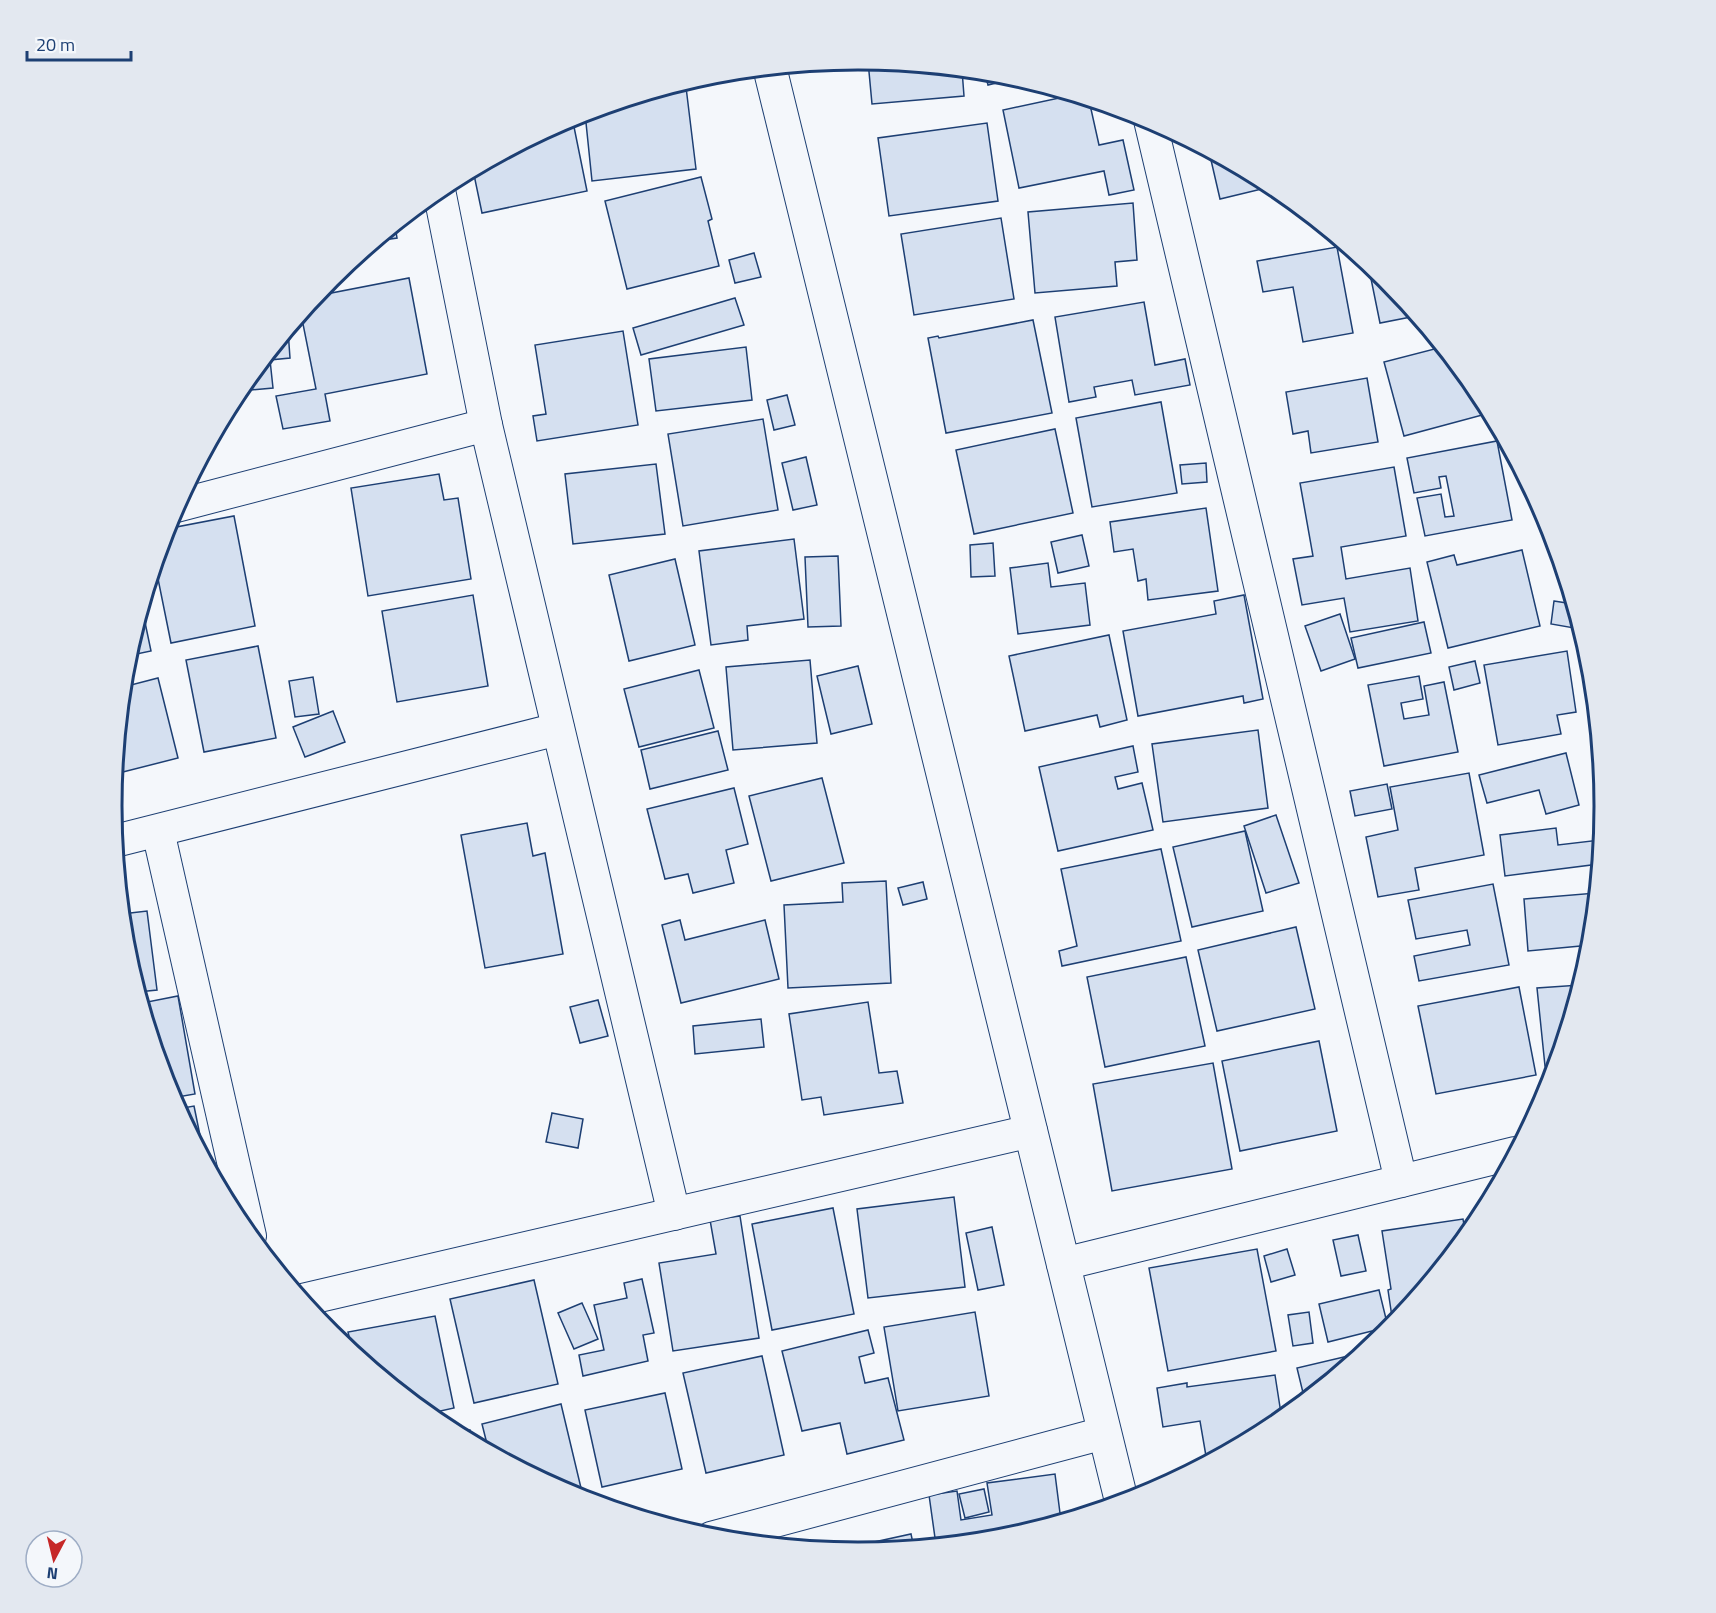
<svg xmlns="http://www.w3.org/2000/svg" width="1716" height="1613" viewBox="0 0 1716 1613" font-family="'Titillium Web',sans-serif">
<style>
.building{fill:#d5e0f0;stroke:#1d3f73;stroke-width:1.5}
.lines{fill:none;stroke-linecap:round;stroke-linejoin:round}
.minor-casing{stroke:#1d3f73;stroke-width:34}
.tertiary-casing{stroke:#1d3f73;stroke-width:35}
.minor{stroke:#f4f7fb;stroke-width:32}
.tertiary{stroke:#f4f7fb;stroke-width:33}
.rim{fill:none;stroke:#1d3f73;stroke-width:3}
</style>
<rect width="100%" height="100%" fill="#f4f7fb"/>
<g class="building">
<polygon points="868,61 962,70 964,96 872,104"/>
<polygon points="985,73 1004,74 1016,78 988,85"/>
<polygon points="686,87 696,169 592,181 585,113 659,91"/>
<polygon points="1073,95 1089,100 1099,145 1123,140 1134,190 1109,195 1104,171 1019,188 1003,110"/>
<polygon points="572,117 587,191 482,213 473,170"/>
<polygon points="987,123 998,201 889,216 878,138"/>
<polygon points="1221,158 1273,186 1274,186 1220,199 1211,160"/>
<polygon points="701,177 712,219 708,221 719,266 627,289 605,201"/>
<polygon points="1133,203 1137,260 1115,262 1117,286 1035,293 1028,212"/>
<polygon points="1001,218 1014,299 914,315 901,234"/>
<polygon points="395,226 397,238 376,241"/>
<polygon points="1337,247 1353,333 1303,342 1293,287 1263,292 1257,261"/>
<polygon points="754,253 761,277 735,283 729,260"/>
<polygon points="1368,264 1386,279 1416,316 1380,323"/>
<polygon points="409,278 427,374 325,394 330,421 283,429 276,396 316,389 301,314 316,296"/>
<polygon points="735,298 744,325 641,355 633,328"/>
<polygon points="1144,302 1155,365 1185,359 1190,385 1135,395 1132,380 1094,387 1096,397 1069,402 1055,317"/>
<polygon points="1033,320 1052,413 946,433 928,338 938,336 939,338"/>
<polygon points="288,330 290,358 270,360 273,388 238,391"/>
<polygon points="623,331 638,425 537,441 533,416 546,414 535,345"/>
<polygon points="746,347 752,400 656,411 649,359"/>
<polygon points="1442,347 1479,392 1486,414 1404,436 1384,362"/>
<polygon points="1367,378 1378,442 1311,453 1308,431 1293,434 1286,392"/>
<polygon points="787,395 795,425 774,430 767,400"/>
<polygon points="1161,402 1177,493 1092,507 1076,418"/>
<polygon points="763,419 778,510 683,526 668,434"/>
<polygon points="1055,429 1073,513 974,534 956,450"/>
<polygon points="1497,441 1512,520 1425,536 1417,498 1441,494 1445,517 1454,516 1446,476 1439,477 1441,488 1414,493 1407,458"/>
<polygon points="806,457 817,505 793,510 782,463"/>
<polygon points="1206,463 1207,482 1182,484 1180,465"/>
<polygon points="656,464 665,534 573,544 565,474"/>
<polygon points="1394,467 1406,536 1341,547 1346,579 1410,568 1418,621 1350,632 1344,598 1302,605 1293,559 1313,556 1300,483"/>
<polygon points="439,474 444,500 458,498 471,579 368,596 351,488"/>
<polygon points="1206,508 1218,591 1148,600 1146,579 1138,581 1133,549 1114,552 1110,522"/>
<polygon points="234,516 255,626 171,643 155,564 166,529"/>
<polygon points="1082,535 1089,566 1058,573 1051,542"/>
<polygon points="794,539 804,619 747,626 748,640 711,645 699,551"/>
<polygon points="993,543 995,576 971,577 970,545"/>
<polygon points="1522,550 1540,626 1448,648 1427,562 1454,555 1457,565"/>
<polygon points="838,556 841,626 808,627 805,557"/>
<polygon points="675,559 695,645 629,661 609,575"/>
<polygon points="1048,563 1051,587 1085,583 1090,625 1018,634 1010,568"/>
<polygon points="473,595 488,686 397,702 382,611"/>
<polygon points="1244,595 1263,699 1244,703 1243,696 1138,716 1123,631 1216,614 1214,601"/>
<polygon points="1554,601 1573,604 1576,616 1574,628 1551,624"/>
<polygon points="142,608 151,651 127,656"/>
<polygon points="1340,614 1355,659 1321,671 1305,626"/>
<polygon points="1424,622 1431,653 1358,668 1351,638"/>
<polygon points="1109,635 1127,720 1100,727 1097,715 1025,731 1009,656"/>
<polygon points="258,646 276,738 204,752 186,660"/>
<polygon points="1567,651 1576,712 1557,715 1561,734 1498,745 1484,665"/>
<polygon points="810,660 817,743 733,750 726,667"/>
<polygon points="1475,661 1480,683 1454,690 1449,667"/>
<polygon points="858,666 872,724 831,734 817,676"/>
<polygon points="699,670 714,728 639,747 624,689"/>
<polygon points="1419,676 1423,699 1401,703 1404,719 1429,715 1424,686 1444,682 1458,752 1384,766 1368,685"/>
<polygon points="313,677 319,714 295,717 289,681"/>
<polygon points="158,678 178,758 115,774 123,687"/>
<polygon points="333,711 345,742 305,757 293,727"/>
<polygon points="1258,730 1268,808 1163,822 1152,744"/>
<polygon points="718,731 728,770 650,789 641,750"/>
<polygon points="1133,746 1138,772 1115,777 1118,789 1142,783 1153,830 1058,851 1039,767"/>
<polygon points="1566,753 1579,805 1546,814 1539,790 1487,803 1479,775"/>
<polygon points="1469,773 1484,855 1415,868 1419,890 1378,897 1366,837 1398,830 1390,787"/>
<polygon points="822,778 844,863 771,881 749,796"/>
<polygon points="1387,784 1392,809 1355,816 1350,791"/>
<polygon points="734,788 748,844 726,850 734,883 693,893 688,874 665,879 647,809"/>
<polygon points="1276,815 1299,883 1266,893 1244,826"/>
<polygon points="527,823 533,856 545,853 563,954 485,968 461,835"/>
<polygon points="1556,828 1558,845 1600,840 1599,864 1505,876 1500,835"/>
<polygon points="1245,831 1263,911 1192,927 1173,847"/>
<polygon points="1161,849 1181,941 1062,966 1059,951 1077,946 1061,869"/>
<polygon points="886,881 891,983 788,988 784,905 843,902 842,883"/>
<polygon points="923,882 927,899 903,905 898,888"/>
<polygon points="1493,884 1509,965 1419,981 1414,956 1470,945 1467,930 1416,939 1408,900"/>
<polygon points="1596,893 1591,945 1528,951 1524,899"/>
<polygon points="147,911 157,990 138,992 126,952 122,914"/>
<polygon points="680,920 685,940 765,920 779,979 681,1003 662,925"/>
<polygon points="1296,927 1315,1009 1217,1031 1198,950"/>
<polygon points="1186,957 1205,1046 1105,1067 1087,977"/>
<polygon points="1580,985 1556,1065 1545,1066 1537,988"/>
<polygon points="1519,987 1536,1075 1436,1094 1418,1006"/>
<polygon points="178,996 195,1094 172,1098 168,1092 154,1046 147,1002"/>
<polygon points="598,1000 608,1036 580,1043 570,1007"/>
<polygon points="868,1002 879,1073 897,1071 903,1103 824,1115 821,1097 802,1100 789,1014"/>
<polygon points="761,1019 764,1047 695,1054 693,1026"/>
<polygon points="1319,1041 1337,1131 1240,1151 1222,1061"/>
<polygon points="1213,1063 1232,1169 1112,1191 1093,1084"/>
<polygon points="194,1106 205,1160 177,1109"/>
<polygon points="552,1113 583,1119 578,1148 546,1142"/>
<polygon points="954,1197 965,1287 868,1298 857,1209"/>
<polygon points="833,1208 854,1314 772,1330 752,1224"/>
<polygon points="740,1216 759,1338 673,1351 659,1263 716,1254 710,1220"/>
<polygon points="1463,1219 1466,1237 1401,1316 1392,1317 1388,1290 1391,1289 1382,1231"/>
<polygon points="992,1227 1004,1285 978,1290 966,1233"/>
<polygon points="1358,1235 1366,1271 1341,1276 1333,1240"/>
<polygon points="1257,1249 1276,1351 1168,1371 1149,1268"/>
<polygon points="1287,1249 1295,1275 1271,1282 1264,1256"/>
<polygon points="642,1279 654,1333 643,1335 648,1361 583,1376 579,1355 604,1350 594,1305 627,1298 624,1283"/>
<polygon points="534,1280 558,1384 474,1403 450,1299"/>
<polygon points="1379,1290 1388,1327 1328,1342 1319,1304"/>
<polygon points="582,1303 598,1339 574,1349 558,1313"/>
<polygon points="975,1312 989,1396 898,1411 884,1327"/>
<polygon points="1309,1312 1313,1343 1293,1346 1288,1315"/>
<polygon points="435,1316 454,1408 427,1414 353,1353 348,1332"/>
<polygon points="868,1330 874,1353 859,1357 865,1383 888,1378 904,1440 847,1454 840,1423 802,1431 782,1351"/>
<polygon points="1365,1352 1305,1401 1297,1368"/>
<polygon points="762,1356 784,1455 706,1473 683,1373"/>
<polygon points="1275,1375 1282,1420 1272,1427 1207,1462 1200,1421 1163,1427 1157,1388 1187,1383 1187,1387"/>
<polygon points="665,1393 682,1469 602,1487 585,1410"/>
<polygon points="561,1404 581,1488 565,1492 489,1452 482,1424"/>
<polygon points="470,1430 472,1443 452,1432"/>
<polygon points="1055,1474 1061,1521 1003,1539 936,1545 929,1495 957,1491 961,1520 992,1515 987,1483"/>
<polygon points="984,1489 989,1512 965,1518 959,1494"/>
<polygon points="911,1534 914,1548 858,1553 833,1551"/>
</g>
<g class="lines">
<defs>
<g id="minor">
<polyline points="1150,120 1401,1181"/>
<polyline points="439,190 486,425"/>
<polyline points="176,506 486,425 674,1214"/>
<polyline points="158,831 250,1236"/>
<polyline points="115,841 558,729"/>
<polyline points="1063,1264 1515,1153"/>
<polyline points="302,1300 1031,1131"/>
<polyline points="711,1538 1104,1433"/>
</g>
<polyline id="tertiary" points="770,69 1122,1503"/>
</defs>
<use href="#minor" class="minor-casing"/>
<use href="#tertiary" class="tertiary-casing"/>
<use href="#minor" class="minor"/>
<use href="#tertiary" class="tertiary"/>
</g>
<path d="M0 0H1716V1613H0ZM122 806a736 736 0 1 1 1472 0a736 736 0 1 1-1472 0Z" fill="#e3e8f0" fill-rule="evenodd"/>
<path class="rim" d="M122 806a736 736 0 1 1 1472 0a736 736 0 1 1-1472 0Z"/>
<g transform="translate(54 1559) rotate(187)"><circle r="28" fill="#f4f7fb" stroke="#9eadc5" stroke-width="1.5"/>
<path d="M0-4.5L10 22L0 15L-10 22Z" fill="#c62828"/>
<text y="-9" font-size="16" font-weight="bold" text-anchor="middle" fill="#1d3f73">N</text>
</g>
<path d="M27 51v9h104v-9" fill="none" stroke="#1d3f73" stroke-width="3"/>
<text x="36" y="51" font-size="18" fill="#1d3f73" stroke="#f4f7fb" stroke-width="4.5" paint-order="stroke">20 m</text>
</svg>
